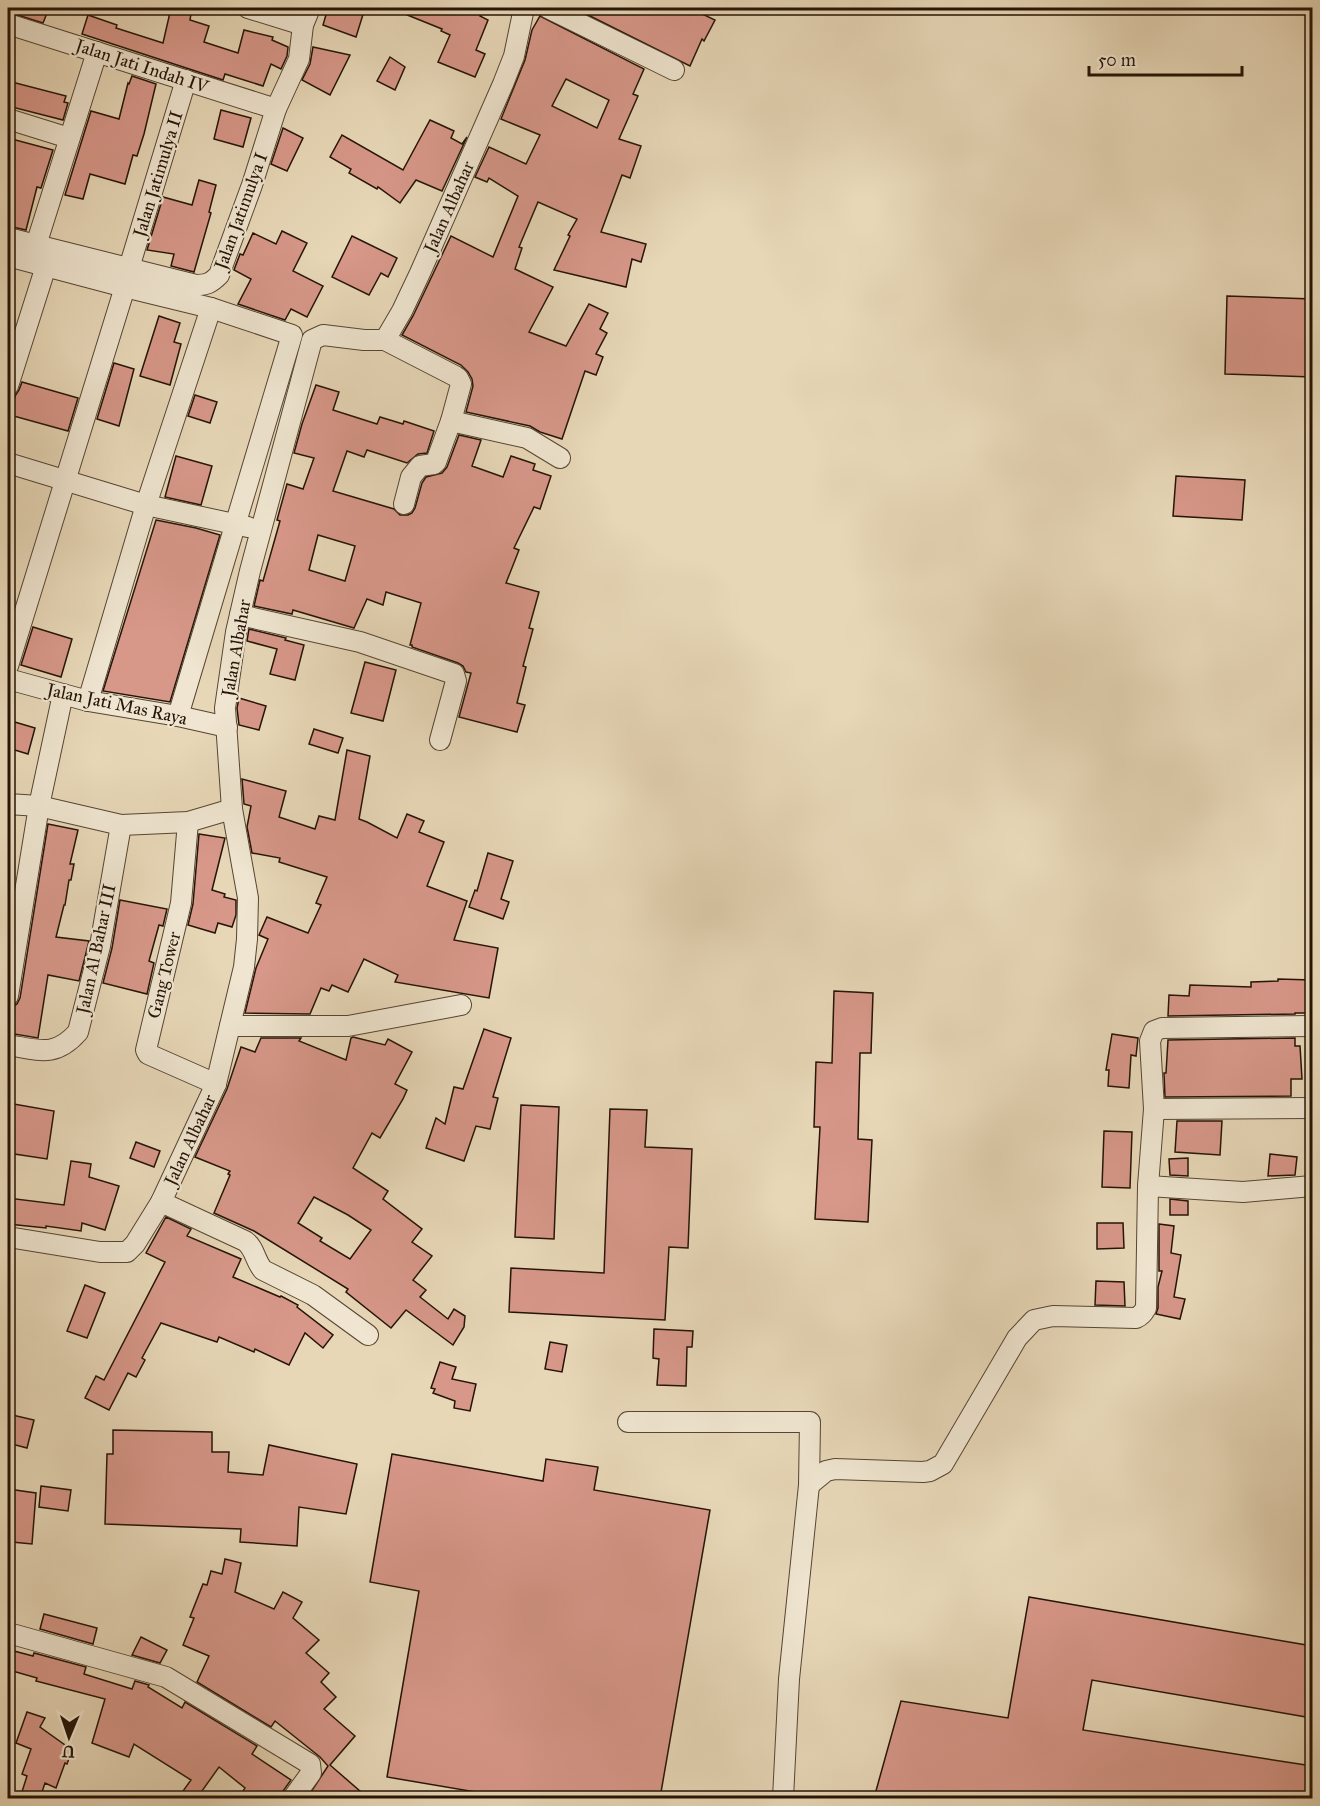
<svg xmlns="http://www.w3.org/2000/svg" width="1320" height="1806" viewBox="0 0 1320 1806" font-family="'IM FELL Great Primer',serif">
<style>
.building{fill:#d79789;stroke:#251407;stroke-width:1.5;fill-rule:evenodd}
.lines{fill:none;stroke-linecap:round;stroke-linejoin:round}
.minor-casing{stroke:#564533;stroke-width:22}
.minor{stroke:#efe5d0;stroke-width:20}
.labels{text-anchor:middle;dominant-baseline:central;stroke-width:4.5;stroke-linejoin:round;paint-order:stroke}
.street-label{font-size:18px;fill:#251407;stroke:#efe5d0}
</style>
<rect width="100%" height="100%" fill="#e7d7b7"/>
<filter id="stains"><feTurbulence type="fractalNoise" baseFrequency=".00333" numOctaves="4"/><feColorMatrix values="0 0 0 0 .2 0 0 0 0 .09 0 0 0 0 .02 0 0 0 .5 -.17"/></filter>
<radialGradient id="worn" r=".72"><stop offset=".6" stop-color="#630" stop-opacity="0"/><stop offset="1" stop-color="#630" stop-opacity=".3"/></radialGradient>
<g class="building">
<polygon points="8,8 49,8 43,23 8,12"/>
<polygon points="171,8 192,8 190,20 209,26 204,42 238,53 244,30 273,37 272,40 288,47 287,56 281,69 271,64 263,86 225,74 223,80 82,34 88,15 117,25 116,28 163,43"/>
<polygon points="328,8 365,8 356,37 323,25"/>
<polygon points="390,8 484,8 480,16 488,20 476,50 485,54 475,77 438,62 450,35 441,31 442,29"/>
<polygon points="574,8 690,8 715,20 704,41 702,39 690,66"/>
<path d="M540 16 644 69 633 94 638 96 619 139 641 146 630 178 622 175 601 232 646 244 641 262 632 259 626 287 554 270 570 236 568 235 577 219 538 202 519 247 522 248 515 269 553 287 529 332 566 346 589 304 608 313 600 329 607 333 596 354 603 357 596 375 585 371 562 439 540 432 530 426 466 412 473 386 472 379 468 372 461 365 402 335 413 316 451 236 493 257 518 196 489 178 487 182 475 177 489 147 526 164 540 135 501 119 525 60 532 30ZM566 79 609 100 597 128 552 106Z"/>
<polygon points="313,47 350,55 330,95 302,80 310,64"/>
<polygon points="390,57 405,67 395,90 377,81"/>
<polygon points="132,76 156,84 144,134 137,156 133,155 125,184 90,174 83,199 65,195 91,111 119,119 128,83 129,84"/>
<polygon points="8,81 66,96 64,102 68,103 63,120 8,106"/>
<polygon points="221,110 251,118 243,147 214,139"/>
<polygon points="430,120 454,131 451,138 462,144 467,137 442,191 416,180 400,203 378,187 377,189 349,173 351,169 330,157 342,135 403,170"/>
<polygon points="283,128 303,138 287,171 271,164"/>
<polygon points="8,138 53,150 41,188 37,187 26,230 8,226"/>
<polygon points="199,180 216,185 209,212 211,213 194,272 171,266 174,254 147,250 163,197 192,205"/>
<polygon points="282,231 307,243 293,271 323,286 307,317 291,309 285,320 238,304 251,279 234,270 240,254 243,255 253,233 276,244"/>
<polygon points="352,236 397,258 388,277 381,273 369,295 332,277"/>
<polygon points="1227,296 1312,299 1312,377 1225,374"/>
<polygon points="159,316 180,323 174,342 181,344 170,385 140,376"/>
<polygon points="114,363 134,369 119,426 97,419"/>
<polygon points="22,382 78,398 68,431 10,415 15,396 19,390"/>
<path d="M316 385 339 392 333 410 377 424 380 417 403 424 404 421 434 431 427 453 418 454 407 463 367 450 364 457 347 451 333 491 394 509 400 515H408L412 513 415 508 422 483 426 477 442 473 447 467 459 435 481 440 472 466 503 477 511 456 535 464 533 470 551 476 540 509 534 507 514 548 519 550 506 583 539 592 529 628 533 629 523 666 526 667 517 703 525 705 517 732 459 717 471 673 466 672 463 666 458 663 412 647V645H410L421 603 386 592 383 605 367 599 354 628 293 610 292 614 254 606 260 580 263 581 280 521 277 520 287 484 303 489 314 458 294 453 302 424ZM318 535 355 546 345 581 309 570Z"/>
<polygon points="195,395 217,402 210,423 188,416"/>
<polygon points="176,456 212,466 201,505 165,497"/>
<polygon points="1176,476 1245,480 1242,520 1173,516"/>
<polygon points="156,520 196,528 220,535 170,702 103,691"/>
<polygon points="33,627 72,639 61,677 21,665"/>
<polygon points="249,629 286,638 285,640 304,645 295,680 270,674 277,649 247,641"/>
<polygon points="365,662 396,670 383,721 351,713"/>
<polygon points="239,698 266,706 259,730 239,725 237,708"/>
<polygon points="8,720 35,728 28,754 8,748"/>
<polygon points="314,729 343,738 338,753 309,744"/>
<polygon points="347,750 370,756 359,819 367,822 397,838 407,814 424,821 419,832 444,842 427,886 467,901 454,940 498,948 489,998 395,982 398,975 364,959 348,992 332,985 329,991 321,988 310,1014 245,1013 256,968 268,939 259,935 267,917 308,933 321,905 316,903 327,877 279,862 280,858 252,853 247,827 251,806 244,804 242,779 286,791 279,817 315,829 319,816 335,820"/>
<polygon points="48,824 78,830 70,864 74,864 71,880 69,880 65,905 64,905 56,937 89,941 79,981 48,975 38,1038 8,1033 12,1007 17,1004 20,998"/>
<polygon points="199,834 225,838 212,890 225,894 224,897 236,900 236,915 232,927 218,923 215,933 188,925 193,904"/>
<polygon points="488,853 513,861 501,899 509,902 503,919 469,907 475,890 477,891"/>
<polygon points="120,900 167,909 163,926 159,925 149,961 154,963 147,994 103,983 112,948"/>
<polygon points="1278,979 1312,980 1312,1013 1295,1013 1295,1014 1168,1016 1169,995 1189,996 1190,985 1251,987 1251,982 1278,981"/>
<polygon points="834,991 873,993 871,1053 860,1053 858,1139 872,1140 868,1222 815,1219 820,1127 814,1127 816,1062 832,1063"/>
<polygon points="484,1029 511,1038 493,1097 498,1098 490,1129 476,1126 464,1161 426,1148 436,1118 445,1124 454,1087 463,1089"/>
<polygon points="1112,1034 1138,1038 1136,1056 1131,1055 1129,1088 1108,1086 1109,1070 1106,1070"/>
<path d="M353 1037 385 1045 388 1039 412 1052 395 1084 407 1090 403 1099 380 1138 372 1133 353 1168 388 1191 383 1199 422 1229 412 1242 432 1256 413 1280 426 1290 420 1297 448 1319 454 1309 465 1316 464 1327 453 1345 406 1310 391 1328 346 1292 348 1289 254 1231 214 1213 230 1175 228 1174 230 1171 195 1157 227 1089 241 1047 255 1052 261 1038H301L299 1041 346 1060 351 1038ZM314 1197 348 1215 371 1230 350 1259 320 1241 322 1238 298 1223Z"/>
<polygon points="1295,1038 1295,1046 1300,1046 1302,1079 1291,1079 1291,1096 1165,1097 1164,1073 1166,1073 1168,1040"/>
<polygon points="8,1103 54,1111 47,1159 8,1153"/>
<polygon points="521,1105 559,1107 554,1239 515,1237"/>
<polygon points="610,1109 647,1110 645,1147 692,1149 688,1248 669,1247 665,1320 509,1312 511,1268 604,1273"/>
<polygon points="1177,1121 1222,1121 1220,1155 1175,1152"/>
<polygon points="1104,1131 1132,1132 1130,1188 1102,1187"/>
<polygon points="136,1142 160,1151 154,1167 130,1158"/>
<polygon points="1270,1154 1297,1157 1295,1175 1268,1176"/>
<polygon points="1188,1158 1188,1176 1170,1175 1169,1159"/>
<polygon points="71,1161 91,1164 89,1177 119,1186 105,1230 82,1223 81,1231 46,1226 46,1228 8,1224 8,1198 64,1205"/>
<polygon points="1170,1199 1188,1201 1188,1215 1170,1215"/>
<polygon points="166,1217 191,1229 187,1236 241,1259 233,1277 280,1297 281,1296 298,1305 297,1307 333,1335 323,1348 305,1333 289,1365 255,1349 254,1352 219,1337 217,1342 161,1323 142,1358 145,1360 136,1377 128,1373 109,1410 85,1398 96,1376 104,1380 165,1262 146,1253"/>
<polygon points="1097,1223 1123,1223 1124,1248 1097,1249"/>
<polygon points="1159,1224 1174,1226 1171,1253 1181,1255 1174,1297 1185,1299 1180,1319 1156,1314 1158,1308 1158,1287 1162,1271 1159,1271"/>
<polygon points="1096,1281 1124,1282 1125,1306 1095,1305"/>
<polygon points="85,1285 105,1293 87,1338 67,1331"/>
<polygon points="654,1329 693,1331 692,1347 687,1347 686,1386 657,1385 659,1359 653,1358"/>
<polygon points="550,1342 567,1345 562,1372 545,1369"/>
<polygon points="440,1362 456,1367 452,1379 476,1384 470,1411 454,1408 455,1401 433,1393 435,1389 431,1388"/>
<polygon points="8,1414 34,1420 27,1448 8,1443"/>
<polygon points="113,1430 212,1432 212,1452 229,1452 228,1472 263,1475 269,1445 357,1464 346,1514 299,1507 297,1546 240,1542 241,1529 105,1524 107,1454 113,1454"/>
<polygon points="392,1454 543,1481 546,1459 598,1467 594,1490 710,1510 660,1798 474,1798 476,1792 387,1777 419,1591 370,1582"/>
<polygon points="41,1486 71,1490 68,1511 39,1507"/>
<polygon points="8,1489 36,1493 32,1544 12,1542 14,1512 8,1511"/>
<polygon points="225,1559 241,1563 235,1592 274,1609 283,1592 302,1602 293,1618 319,1640 306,1653 329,1673 321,1682 336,1697 324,1709 355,1736 330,1765 368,1798 307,1798 328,1766 320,1757 275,1721 271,1727 197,1682 209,1656 183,1645 194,1618 190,1617 203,1584 207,1585 211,1571 222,1574"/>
<polygon points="1029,1597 1312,1646 1312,1718 1092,1680 1083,1730 1312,1766 1312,1798 874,1798 901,1701 1008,1718"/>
<polygon points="44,1614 97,1628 93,1644 40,1629"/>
<polygon points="141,1637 167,1650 160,1663 132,1655"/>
<polygon points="14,1651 33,1656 34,1653 86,1667 84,1674 132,1689 135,1681 149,1685 148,1687 182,1708 185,1702 257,1746 252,1754 291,1780 283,1791 281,1798 251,1798 243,1791 245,1788 219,1767 197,1798 178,1798 191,1780 134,1744 129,1757 92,1743 105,1699 36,1681 37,1678 9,1670"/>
<polygon points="27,1712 45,1718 40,1727 72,1750 67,1764 65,1763 56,1788 45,1783 40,1798 20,1798 27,1776 22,1774 31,1749 16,1743"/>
</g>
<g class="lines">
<defs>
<g id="minor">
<polyline points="248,8 303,25"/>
<polyline points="548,8 674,70"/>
<polyline points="8,24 276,109"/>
<polyline points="8,119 69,138"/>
<path d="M8 238 196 285C207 285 211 283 219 275L252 185 276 109 299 59 303 25 310 8"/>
<polyline points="36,245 97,52"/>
<polyline points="8,256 125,287 211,308 292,335 178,716"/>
<polyline points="385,340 455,376 458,378 461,384 451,421 436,462 434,464 420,466 411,477 404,504"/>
<polyline points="8,386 46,266"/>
<polyline points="451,421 527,438 560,458"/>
<polyline points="8,463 146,505 248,527"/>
<polyline points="240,615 360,642 454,674 456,681 440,740"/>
<polyline points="8,666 125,287 129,268 186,80"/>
<polyline points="8,679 88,701 178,716 227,727"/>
<polyline points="88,701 146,505 211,308"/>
<polyline points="8,804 39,806 121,825 188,822 232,809"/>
<polyline points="188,822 181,903 146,1050 148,1054 216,1084"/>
<polyline points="8,996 39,806 63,694"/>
<polyline points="230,1026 348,1026 461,1005"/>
<path d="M8 1045C39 1050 55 1058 78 1032L100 946 121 825"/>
<polyline points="1154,1109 1312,1108"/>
<polyline points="1148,1186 1243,1192 1312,1186"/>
<path d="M161 1202 245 1241C255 1248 255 1261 263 1270L313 1295 368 1335"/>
<polyline points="8,1237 100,1252 127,1252 135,1244 161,1202 216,1084 244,967 247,939 248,898 232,809 225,708 236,632 250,571 312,340 323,335 364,340 385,340 402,311 420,273 503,84 514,56 524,8"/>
<polyline points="628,1422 810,1422 809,1485 789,1679 783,1798"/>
<path d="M809 1485 826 1471 835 1469 923 1472 930 1471 943 1464 1017 1338 1034 1320 1053 1316 1136 1318C1141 1316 1143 1313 1146 1308L1148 1186 1154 1109 1150 1041 1154 1031 1162 1028 1312 1026"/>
<polyline points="8,1636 12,1634 166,1677 310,1764 311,1773 293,1798"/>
</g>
</defs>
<use href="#minor" class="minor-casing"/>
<use href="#minor" class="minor"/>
</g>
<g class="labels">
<g class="street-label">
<text transform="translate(142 66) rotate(18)">Jalan Jati Indah IV</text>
<text transform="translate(158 174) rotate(-73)">Jalan Jatimulya II</text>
<text transform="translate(449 207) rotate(-66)">Jalan Albahar</text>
<text transform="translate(241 211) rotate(-70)">Jalan Jatimulya I</text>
<text transform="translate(236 648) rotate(-80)">Jalan Albahar</text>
<text transform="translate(117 704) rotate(12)">Jalan Jati Mas Raya</text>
<text transform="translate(96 949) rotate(-78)">Jalan Al Bahar III</text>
<text transform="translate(164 975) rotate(-76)">Gang Tower</text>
<text transform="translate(190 1140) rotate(-65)">Jalan Albahar</text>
</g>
</g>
<rect width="1320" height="1806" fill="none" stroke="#e7d7b7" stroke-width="30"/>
<rect x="9" y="9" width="1302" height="1788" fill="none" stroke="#251407" stroke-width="3"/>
<rect x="15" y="15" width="1290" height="1776" fill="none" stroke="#251407" stroke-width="1.5"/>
<g transform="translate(69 1737) rotate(182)" stroke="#efe5d0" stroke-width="4.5" paint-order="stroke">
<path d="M0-4.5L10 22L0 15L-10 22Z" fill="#251407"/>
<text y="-9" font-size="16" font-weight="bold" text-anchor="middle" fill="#251407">U</text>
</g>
<path d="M1089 66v9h153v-9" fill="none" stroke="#251407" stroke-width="3"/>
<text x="1098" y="66" font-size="18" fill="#251407" stroke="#efe5d0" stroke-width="4.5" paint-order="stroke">50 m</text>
<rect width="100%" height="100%" filter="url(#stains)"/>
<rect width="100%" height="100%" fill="url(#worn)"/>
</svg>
